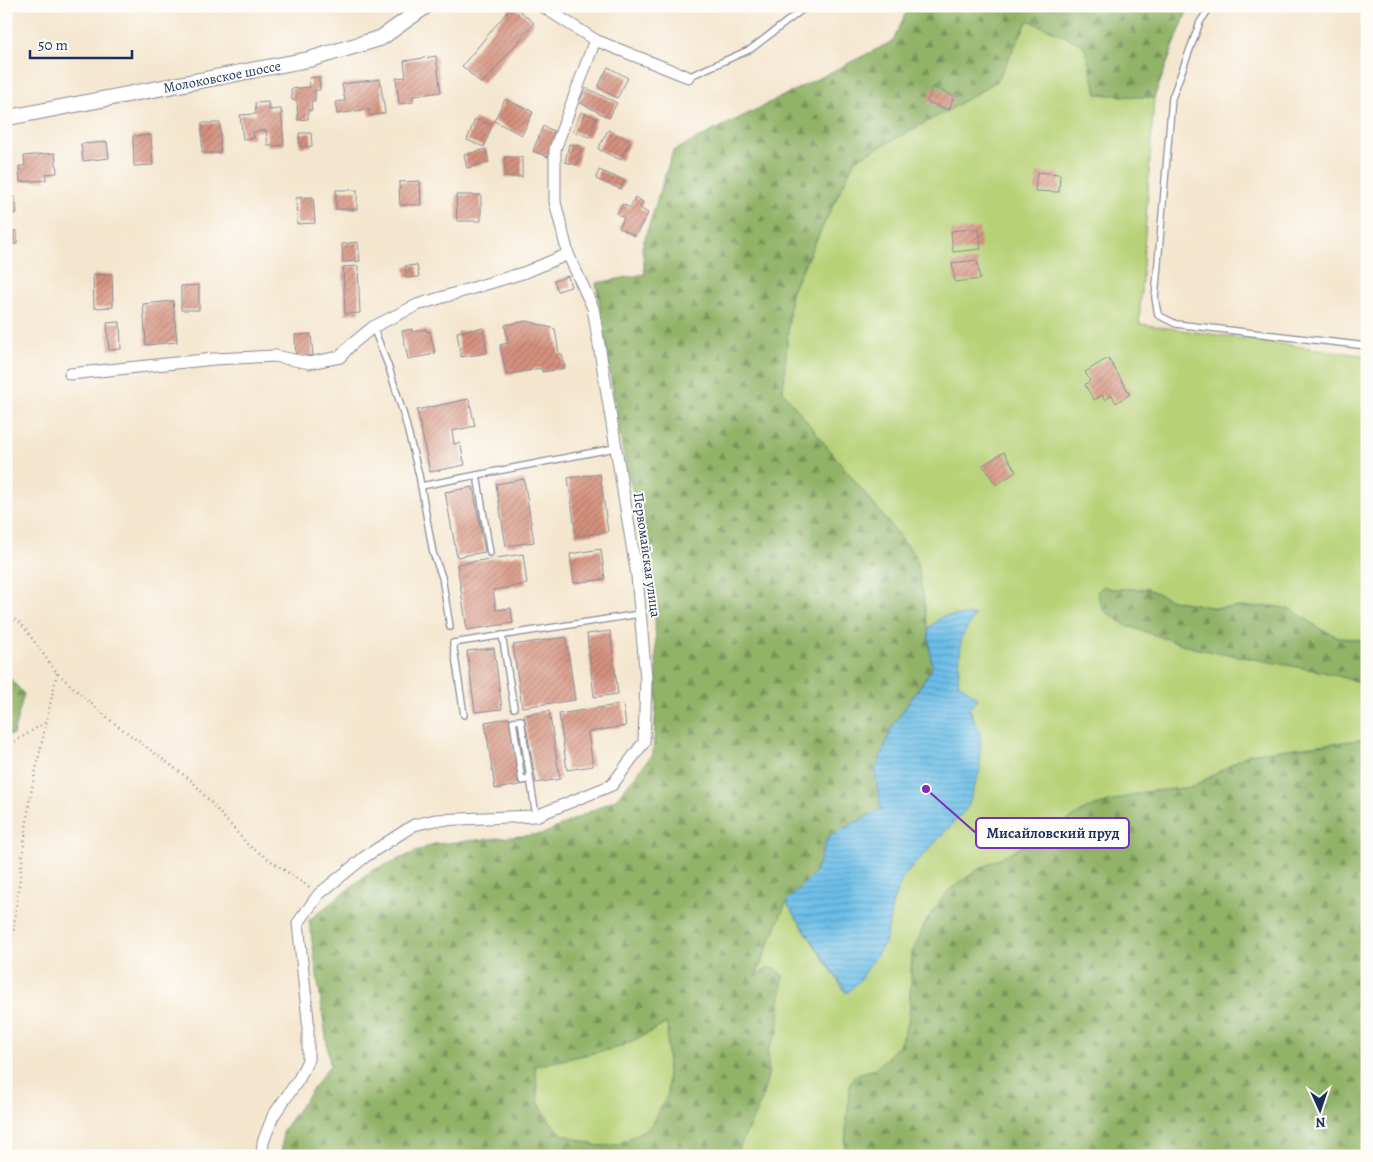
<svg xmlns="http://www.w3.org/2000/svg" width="1373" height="1162" viewBox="0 0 1373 1162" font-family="Alegreya,serif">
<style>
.green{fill:#b7d177;stroke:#69806a}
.forest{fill:url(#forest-firs);stroke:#567163;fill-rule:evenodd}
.water{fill:url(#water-rules);stroke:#4476a3}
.building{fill:url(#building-hatch)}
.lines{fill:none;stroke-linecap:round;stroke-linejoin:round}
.lane-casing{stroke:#888a96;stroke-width:8}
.street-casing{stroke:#888a96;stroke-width:13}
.secondary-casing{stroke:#888a96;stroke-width:17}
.path{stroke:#888a96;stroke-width:2.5;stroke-dasharray:1 4;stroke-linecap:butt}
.lane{stroke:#fff;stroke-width:5.5}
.street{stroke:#fff;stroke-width:11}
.secondary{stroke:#fff;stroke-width:15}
.labels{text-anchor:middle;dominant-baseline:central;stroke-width:4;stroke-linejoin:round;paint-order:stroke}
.street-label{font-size:14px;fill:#1b2f5e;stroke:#fdfcf7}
.leader{fill:none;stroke:#7b2cbf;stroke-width:2}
.callout-dot{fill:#7b2cbf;stroke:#fdfcf7;stroke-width:2}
.callout{fill:#fdfcf7;stroke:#7b2cbf;stroke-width:2}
.callout-label{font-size:15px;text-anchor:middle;font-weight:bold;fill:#1b2f5e}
</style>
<defs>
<pattern id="forest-firs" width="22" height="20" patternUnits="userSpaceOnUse" patternTransform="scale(1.25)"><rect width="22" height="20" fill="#91b368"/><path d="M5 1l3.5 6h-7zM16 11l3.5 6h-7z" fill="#769259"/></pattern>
<pattern id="water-rules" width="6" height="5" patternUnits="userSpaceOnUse" patternTransform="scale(1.25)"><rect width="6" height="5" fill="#6cbee8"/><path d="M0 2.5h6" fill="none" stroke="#589bbf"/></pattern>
<pattern id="building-hatch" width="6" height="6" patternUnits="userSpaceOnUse" patternTransform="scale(1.25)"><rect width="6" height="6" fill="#d6917e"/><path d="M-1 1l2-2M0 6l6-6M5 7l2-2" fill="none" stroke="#ad776a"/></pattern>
</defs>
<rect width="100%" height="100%" fill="#fdfcf7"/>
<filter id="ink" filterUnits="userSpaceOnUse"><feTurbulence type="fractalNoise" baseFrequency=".02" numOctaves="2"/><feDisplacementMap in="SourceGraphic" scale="10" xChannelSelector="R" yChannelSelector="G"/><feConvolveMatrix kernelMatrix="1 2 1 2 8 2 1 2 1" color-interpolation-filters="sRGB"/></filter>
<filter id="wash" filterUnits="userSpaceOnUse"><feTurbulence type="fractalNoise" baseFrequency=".0096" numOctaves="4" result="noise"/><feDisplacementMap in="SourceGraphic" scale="20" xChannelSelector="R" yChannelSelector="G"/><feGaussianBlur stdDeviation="1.12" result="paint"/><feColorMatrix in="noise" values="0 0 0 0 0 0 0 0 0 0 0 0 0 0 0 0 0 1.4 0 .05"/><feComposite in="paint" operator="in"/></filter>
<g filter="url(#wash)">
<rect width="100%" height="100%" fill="#f4e6ce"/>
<g class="green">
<polygon points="1028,20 1084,45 1097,94 1154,98 1139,324 1367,356 1367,641 1339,637 1322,630 1292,610 1273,606 1216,608 1172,600 1148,589 1112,589 1125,625 1194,648 1320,671 1367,684 1367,739 1249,754 1193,787 1143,792 1086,809 1055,829 912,953 909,1020 899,1046 876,1069 854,1076 850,1084 844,1156 735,1156 761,1102 768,1075 768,1049 778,1033 755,979 786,902 846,993 885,943 893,901 903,877 968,807 980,732 958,683 961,638 974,615 943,616 928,628 916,557 783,392 791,293 855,160 949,110 997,81"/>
<polygon points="668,1023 668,1094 650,1127 617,1145 598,1146 562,1134 548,1119 538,1102 535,1066 620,1047"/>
</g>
<g class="forest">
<path d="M909 6H1189L1154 98 1097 94 1084 45 1028 20 997 81 949 110 855 160 791 292 783 392 916 557 928 628 932 668 892 727 875 772 881 809 828 837 815 873 786 903 755 977 768 968 777 969 783 976 778 1033 768 1049V1075L761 1102 735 1156H281L283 1130 330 1065 309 920 371 871 434 844 543 834 616 799 653 754 657 690 654 581 621 443 596 283 645 274 642 247 673 151 893 41ZM667 1023 668 1094 650 1127 617 1145 598 1146 562 1134 548 1119 538 1102 535 1066 620 1047Z"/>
<polygon points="1103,586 1112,589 1148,589 1172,600 1216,608 1273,606 1293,610 1322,630 1339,637 1367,641 1367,684 1320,671 1194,648 1125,625 1102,609 1097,592"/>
<polygon points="6,674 24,694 13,735 6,735"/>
<polygon points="1367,739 1367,1156 844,1156 850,1084 854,1076 876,1068 899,1046 909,1020 912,953 927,919 948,891 977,870 1055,829 1086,809 1143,792 1193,787 1249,754"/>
</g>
<polygon class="water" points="975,615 961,638 958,683 978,698 969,709 980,732 980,770 968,807 903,877 893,901 885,943 860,980 847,993 786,902 815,873 828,837 881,809 875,772 892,727 932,669 928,628 943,616"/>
<g id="blocks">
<g class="building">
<polygon points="512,6 514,6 534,23 482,84 462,66"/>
<polygon points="436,56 441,92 413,96 413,102 399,104 396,78 406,77 404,61"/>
<polygon points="608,67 628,78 617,98 598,87"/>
<polygon points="319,77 320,90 315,90 315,101 311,101 312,110 308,111 308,119 298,120 297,100 292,100 291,89 310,87 309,78"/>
<polygon points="380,79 385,113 370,116 369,109 337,114 335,102 345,101 342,84"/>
<polygon points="932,87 954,96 949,110 927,102"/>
<polygon points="586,88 617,103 609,118 579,102"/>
<polygon points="505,99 533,112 522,135 494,121"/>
<polygon points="268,102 269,110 281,109 284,145 268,146 266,130 253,132 254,138 243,139 240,115 256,114 255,103"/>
<polygon points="581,112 597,118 589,137 573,131"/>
<polygon points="475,119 492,125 484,147 467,140"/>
<rect x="202" y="123" width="18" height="30"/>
<polygon points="543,126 558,133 548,157 533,151"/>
<polygon points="608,130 630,141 621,160 598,149"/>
<polygon points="6,132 8,132 11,151 6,151"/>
<polygon points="299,133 311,133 312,146 300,147"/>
<polygon points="151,135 153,165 134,166 133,136"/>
<polygon points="107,142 109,158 83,161 81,144"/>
<polygon points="569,144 581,146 577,165 565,162"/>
<polygon points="486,149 489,162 467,168 464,155"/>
<polygon points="55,153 57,173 46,174 46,180 20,182 19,166 25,166 24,156"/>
<rect x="505" y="157" width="17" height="20"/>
<polygon points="599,170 625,181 621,189 596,179"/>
<polygon points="1037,172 1060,174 1059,192 1035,191"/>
<polygon points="420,181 421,205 400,205 399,182"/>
<rect x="336" y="190" width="21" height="19"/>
<polygon points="456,195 481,195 481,221 457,221"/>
<polygon points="15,197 17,213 6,214 6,198"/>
<polygon points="313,197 315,223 297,224 296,198"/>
<polygon points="635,197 643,202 640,208 648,213 635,236 619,228 624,218 617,214 623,204 630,208"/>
<polygon points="979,228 981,249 953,252 951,231"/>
<polygon points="6,231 17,231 17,244 6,245"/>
<polygon points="358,242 360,261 343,262 342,244"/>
<polygon points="977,260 980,279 955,282 952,263"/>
<polygon points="417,265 419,277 406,278 405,266"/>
<polygon points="358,266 360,313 345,314 343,267"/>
<polygon points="112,274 113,307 94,308 93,275"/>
<polygon points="568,276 571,287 558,291 554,281"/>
<polygon points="199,285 199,310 181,310 181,286"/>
<polygon points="173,301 177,342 146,345 143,304"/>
<polygon points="527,321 555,329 559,354 562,354 565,368 542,372 541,368 506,375 500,345 508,343 505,325"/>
<polygon points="120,322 121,349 109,350 107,323"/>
<polygon points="483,328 487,353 461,357 457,332"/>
<polygon points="412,329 412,332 426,329 427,332 430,331 435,354 408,359 402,331"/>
<polygon points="311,334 313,355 296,357 295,335"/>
<polygon points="1108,358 1130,394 1116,403 1112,395 1105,400 1102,395 1094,400 1085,385 1090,380 1085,372"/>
<polygon points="469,399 475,426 452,431 454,444 460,443 465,465 430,472 417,410"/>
<polygon points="1004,452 1016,472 996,485 983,465"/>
<polygon points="600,474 608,532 576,536 568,478"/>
<polygon points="524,479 534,542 506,546 496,484"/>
<polygon points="473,487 485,552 457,557 445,492"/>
<polygon points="601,549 605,579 574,583 570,554"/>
<polygon points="523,554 527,584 493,590 496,610 511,608 513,623 467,630 457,564"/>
<polygon points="610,631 618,694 594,697 587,634"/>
<polygon points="566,637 575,700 522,707 513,645"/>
<polygon points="494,648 502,709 475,712 467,651"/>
<polygon points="623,704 626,726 588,732 593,766 567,770 559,714"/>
<polygon points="549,711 560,779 536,783 524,715"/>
<polygon points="509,718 520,785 495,789 485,722"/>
</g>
</g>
</g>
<g filter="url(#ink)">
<use href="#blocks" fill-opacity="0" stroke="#888a96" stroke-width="1"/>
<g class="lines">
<defs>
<g id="lane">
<polyline points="1211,6 1200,22 1172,98 1155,298 1158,315 1176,324 1367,346"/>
<polyline points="688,77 751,49 807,6"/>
<polyline points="373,327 389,368 404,416 419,475 433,553 442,577 450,627"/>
<polyline points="477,475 490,553"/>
<polyline points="421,486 615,448"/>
<polyline points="502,635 514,708"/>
<polyline points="464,715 453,643 640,614"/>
<polyline points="530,779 522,781 513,721 521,720 536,816"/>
</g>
<g id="street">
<polyline points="542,6 595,40 688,77"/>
<polyline points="70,374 214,359 275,356 309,363 340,357 351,345 373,327 417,305 526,272 568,254"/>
<polyline points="262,1156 263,1142 273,1116 299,1079 308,1060 308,1020 298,923 319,894 366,856 414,825 435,820 536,816 612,785 644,742 646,679 637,576 593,308 568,254 555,202 555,149 595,40"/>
</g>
<polyline id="secondary" points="6,118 311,59 381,38 426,6"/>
</defs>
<use href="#lane" class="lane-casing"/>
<use href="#street" class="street-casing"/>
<use href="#secondary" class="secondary-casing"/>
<g class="path">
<polyline points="6,615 21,623 57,673 110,720 192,781 248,845 309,887"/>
<polyline points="6,747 46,722"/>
<polyline points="6,990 30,797 57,673"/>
</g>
<use href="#lane" class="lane"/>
<use href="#street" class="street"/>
<use href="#secondary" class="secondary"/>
</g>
</g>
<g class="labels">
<g class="street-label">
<text transform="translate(222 77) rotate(-11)">Молоковское шоссе</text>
<text transform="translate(647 555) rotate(82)">Первомайская улица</text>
</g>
</g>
<path class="leader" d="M926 789L976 833"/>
<circle class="callout-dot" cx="926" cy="789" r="5"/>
<rect class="callout" x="976" y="818" width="153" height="30" rx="5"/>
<g class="callout-label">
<text x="1053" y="838">Мисайловский пруд</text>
</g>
<rect width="1373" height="1162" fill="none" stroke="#fdfcf7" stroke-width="25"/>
<g transform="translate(1320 1110) rotate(177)" stroke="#fdfcf7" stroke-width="4" paint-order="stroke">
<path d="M0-4L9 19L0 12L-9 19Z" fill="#1b2f5e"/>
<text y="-8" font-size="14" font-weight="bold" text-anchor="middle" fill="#1b2f5e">N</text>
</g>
<path d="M30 50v8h102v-8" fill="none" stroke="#1b2f5e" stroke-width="2.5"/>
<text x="38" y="50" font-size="15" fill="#1b2f5e" stroke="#fdfcf7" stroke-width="4" paint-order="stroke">50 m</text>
</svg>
